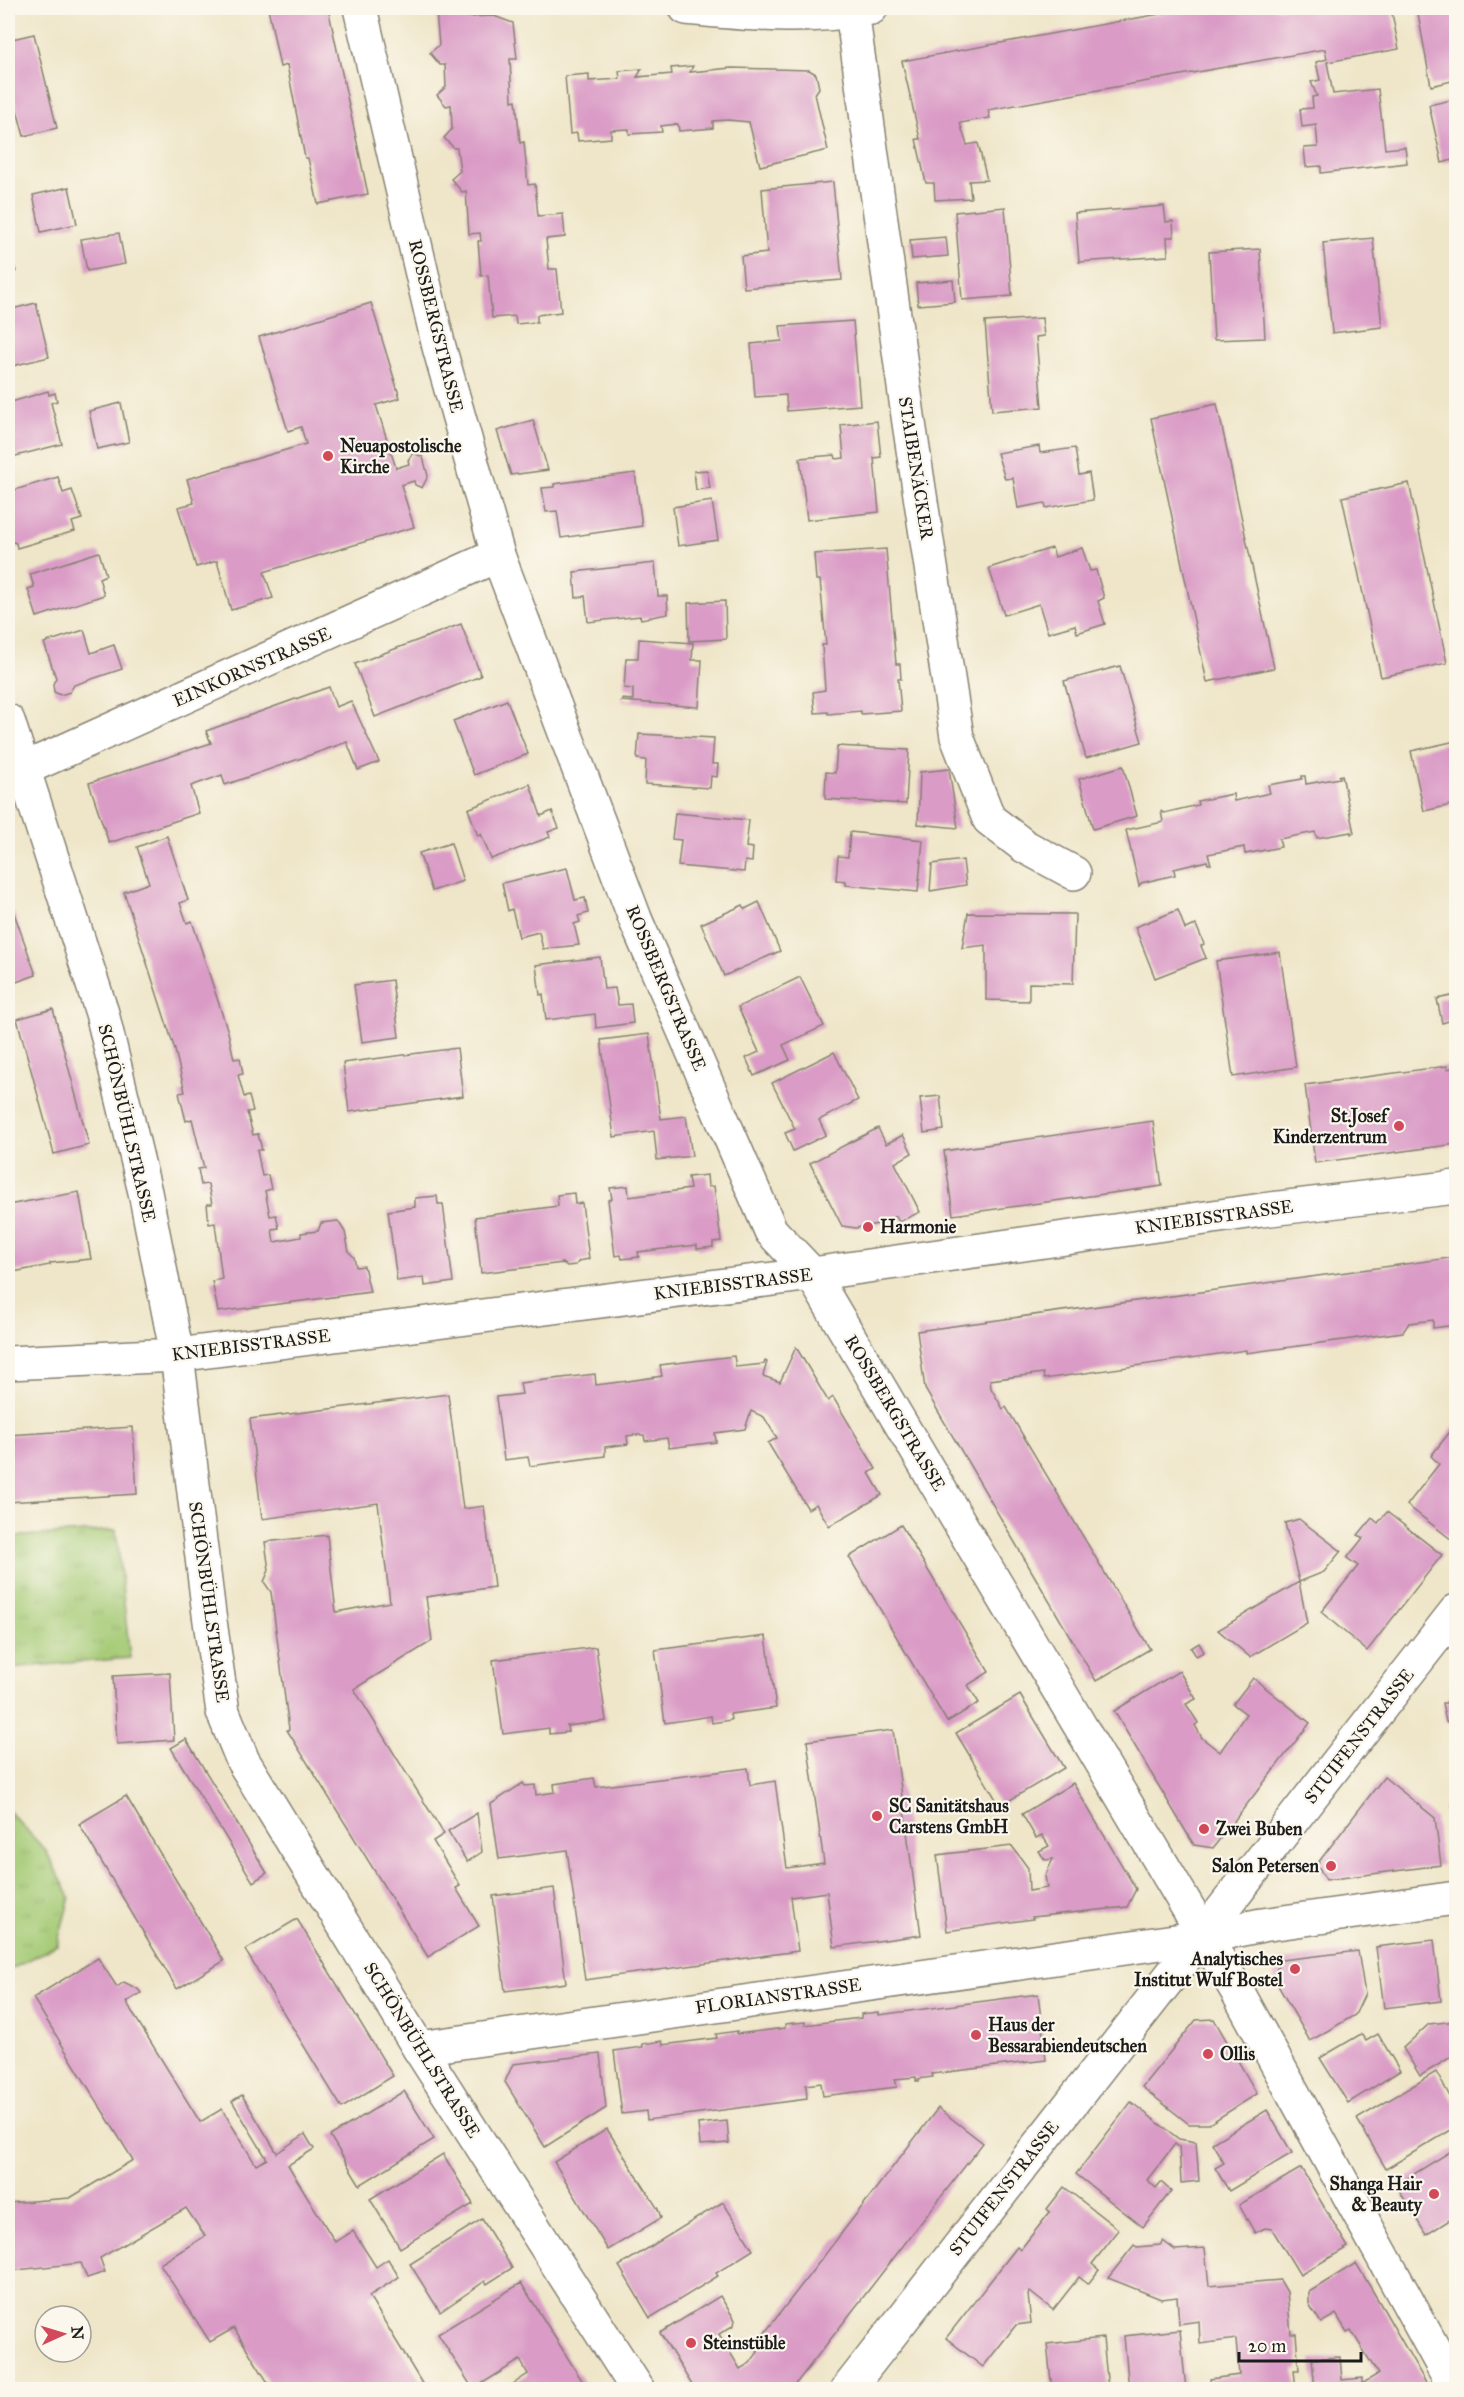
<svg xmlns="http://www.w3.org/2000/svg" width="1464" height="2397" viewBox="0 0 1464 2397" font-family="'IM FELL Great Primer',serif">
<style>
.park{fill:url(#park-tufts);stroke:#607348;stroke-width:1.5}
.building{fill:#da9bc6}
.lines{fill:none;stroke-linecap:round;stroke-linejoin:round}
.minor-casing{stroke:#868172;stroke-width:36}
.tertiary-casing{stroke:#868172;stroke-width:36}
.minor{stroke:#fff;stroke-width:33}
.tertiary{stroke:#fff;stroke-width:33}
.poi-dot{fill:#d1495b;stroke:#fbf7ec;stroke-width:2}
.labels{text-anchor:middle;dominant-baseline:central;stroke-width:4.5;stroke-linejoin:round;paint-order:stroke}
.street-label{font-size:18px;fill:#1c1c1c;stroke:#fbf7ec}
.poi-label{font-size:18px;font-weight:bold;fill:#1c1c1c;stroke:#fbf7ec;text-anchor:start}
</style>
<defs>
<pattern id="park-tufts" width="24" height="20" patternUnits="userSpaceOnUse" patternTransform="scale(1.5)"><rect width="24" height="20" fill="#a4ca75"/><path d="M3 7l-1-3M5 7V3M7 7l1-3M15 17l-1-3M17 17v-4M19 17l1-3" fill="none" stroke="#8dad65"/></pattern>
</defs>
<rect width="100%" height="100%" fill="#fbf7ec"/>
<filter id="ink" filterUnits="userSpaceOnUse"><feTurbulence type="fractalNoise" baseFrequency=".0167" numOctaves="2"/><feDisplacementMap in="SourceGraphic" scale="12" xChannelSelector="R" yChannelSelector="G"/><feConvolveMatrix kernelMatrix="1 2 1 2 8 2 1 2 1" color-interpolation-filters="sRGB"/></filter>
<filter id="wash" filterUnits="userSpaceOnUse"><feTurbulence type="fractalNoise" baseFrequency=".008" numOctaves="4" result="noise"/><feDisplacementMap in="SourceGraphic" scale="24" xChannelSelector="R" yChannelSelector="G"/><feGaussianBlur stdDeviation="1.35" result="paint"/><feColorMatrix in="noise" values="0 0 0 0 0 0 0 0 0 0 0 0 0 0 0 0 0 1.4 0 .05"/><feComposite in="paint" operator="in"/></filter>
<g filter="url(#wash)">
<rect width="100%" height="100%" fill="#efe6c9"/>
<g class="park">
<polygon points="116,1530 130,1658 8,1668 8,1537"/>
<polygon points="8,1810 46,1851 70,1897 57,1945 8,1971"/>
</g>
<g id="blocks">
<g class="building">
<polygon points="268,8 328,8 368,194 318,204 308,158 305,158 287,65 280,67"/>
<polygon points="444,8 467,9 468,17 494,16 513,23 517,59 510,59 512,101 516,100 520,143 524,142 528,185 535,184 538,216 563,214 565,237 546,239 549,269 557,269 561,312 537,315 537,322 516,324 515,316 492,318 488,275 481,276 478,241 481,241 480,233 469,234 466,191 462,192 451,179 460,171 457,148 454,148 444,138 452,129 451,105 446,106 437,95 446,87 445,65 440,65 430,53 439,45 436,11"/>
<polygon points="1192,8 1391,8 1399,49 1327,62 1333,94 1378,89 1385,149 1405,147 1407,163 1321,173 1321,166 1306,167 1304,148 1318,147 1316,125 1302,127 1300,109 1313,108 1312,97 1317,96 1311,82 1320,80 1316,62 1327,59 1325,49 988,110 990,118 960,123 967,145 978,143 987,180 969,181 971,198 935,200 934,183 926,183 916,139 920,139 902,61"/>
<polygon points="1417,8 1456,8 1456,80 1431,86"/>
<polygon points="34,34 57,128 24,136 8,77 8,40"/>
<polygon points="693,66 690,72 731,68 809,70 816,74 819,88 815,94 828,150 760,166 749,122 728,120 713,121 713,128 679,131 678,124 661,126 662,132 629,134 629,129 611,130 611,138 578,141 577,133 570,134 565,76 589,74 589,81 620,79 619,71 642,69 637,77 672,74 671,68"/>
<polygon points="1456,99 1456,159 1442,163 1429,105"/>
<polygon points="833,182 842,280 744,288 741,256 767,253 762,189"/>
<polygon points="69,187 77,224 41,232 33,195"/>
<polygon points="1164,206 1166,222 1173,221 1174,237 1167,237 1168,256 1079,262 1075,213"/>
<polygon points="1005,207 1012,296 962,300 955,212"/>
<polygon points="119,233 125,264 87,271 81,239"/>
<polygon points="946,237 948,256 912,259 910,240"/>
<polygon points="1373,238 1382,327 1332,333 1323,243"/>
<polygon points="8,241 16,272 8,274"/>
<polygon points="1260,249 1265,338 1214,340 1209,252"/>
<polygon points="953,280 955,302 918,305 916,283"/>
<polygon points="36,303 49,357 8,367 8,310"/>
<polygon points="371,303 400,398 376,405 396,468 409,464 408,460 413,453 423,457 428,476 422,488 415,485 414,481 401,485 414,527 264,572 273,598 231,610 217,561 196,567 178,507 194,503 187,479 306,444 301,427 288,431 259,337"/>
<polygon points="1042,318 1044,336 1036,337 1042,407 992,411 985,322"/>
<polygon points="853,321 860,405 787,411 786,395 755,397 751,344 782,341 780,326"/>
<polygon points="48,391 49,395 55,393 57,401 51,403 62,444 8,458 8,403"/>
<polygon points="121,403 129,442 97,449 89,411"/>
<polygon points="1217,404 1274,668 1207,682 1151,418"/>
<polygon points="533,420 548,470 511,475 497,431"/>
<polygon points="877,421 881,457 874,458 879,512 807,520 800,458 835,455 836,459 844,458 841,425"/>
<polygon points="1039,446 1040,453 1075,448 1079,475 1089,473 1093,500 1046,508 1045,503 1018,508 1013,478 1005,479 997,453"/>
<polygon points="707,470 710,488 696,490 694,471"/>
<polygon points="635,473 642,526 561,538 557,511 546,512 542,488 554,487 554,484"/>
<polygon points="58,477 63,493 72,490 82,519 72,522 75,531 17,548 16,543 10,541 8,532 9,524 8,492"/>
<polygon points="1409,483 1447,663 1381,677 1342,497"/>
<polygon points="712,501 718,540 678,546 673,507"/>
<polygon points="1052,548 1055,557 1082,548 1090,571 1096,570 1104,598 1098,601 1105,624 1077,633 1075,625 1048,633 1039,604 1004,615 989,568"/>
<polygon points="886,549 896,664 900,664 901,679 898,679 901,711 861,714 861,711 828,714 828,712 815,713 813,692 825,690 822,645 826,645 820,580 816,580 814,554"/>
<polygon points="99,552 106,575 99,578 104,595 37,617 28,589 34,587 30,574"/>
<polygon points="655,563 658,596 667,596 668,614 641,619 640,616 588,622 585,596 576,598 574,572"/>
<polygon points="725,601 726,639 689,641 688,603"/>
<polygon points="461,624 481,676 375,717 355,664"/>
<polygon points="84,630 91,653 114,645 122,669 74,685 70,692 60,695 54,692 53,684 56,678 44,643"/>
<polygon points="639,639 693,643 692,660 702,660 699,707 621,701 622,699 633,700 633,689 624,688 626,658 638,658"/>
<polygon points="1120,666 1142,742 1086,758 1064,681"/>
<polygon points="329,687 336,707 351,701 379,762 358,770 347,742 225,785 222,775 191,786 199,813 109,843 89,783 211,743 206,731"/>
<polygon points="507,700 528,754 474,775 453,721"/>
<polygon points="639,734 714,738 712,764 718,764 717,777 711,776 710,788 645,784 646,760 637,759"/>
<polygon points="1456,741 1456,804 1424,811 1411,751"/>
<polygon points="837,746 909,750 906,804 825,799 826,772 835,773"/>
<polygon points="1123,766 1137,816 1093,829 1079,779"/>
<polygon points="949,769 958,828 918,824 920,772"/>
<polygon points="1342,775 1354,833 1351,834 1351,832 1317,838 1315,832 1279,839 1281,847 1245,854 1244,847 1208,854 1211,864 1208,864 1207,861 1174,869 1175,875 1141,883 1139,886 1126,830 1163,822 1161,811 1164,813 1198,805 1197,801 1233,794 1234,801 1270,793 1268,785 1302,779 1302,776 1305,776 1306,784 1340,778 1339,776"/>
<polygon points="530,784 541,816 552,811 559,828 548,832 550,837 491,859 481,834 478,836 468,809"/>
<polygon points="675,813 749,820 746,847 753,848 752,862 745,861 744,872 678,866 681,840 672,839"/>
<polygon points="850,832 923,840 918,892 846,885 846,881 836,880 838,856 848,857"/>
<polygon points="167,836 188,900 180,903 187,923 192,921 228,1032 234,1059 240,1058 243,1074 238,1075 244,1097 249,1096 253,1111 247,1112 253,1135 258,1134 262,1150 257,1150 262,1176 268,1175 271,1189 265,1191 270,1216 276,1215 279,1228 272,1229 274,1242 301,1237 301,1233 318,1231 321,1223 338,1221 345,1232 349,1252 354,1257 356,1267 364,1266 370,1292 218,1312 212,1281 222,1279 215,1223 209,1224 207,1204 212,1204 208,1184 201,1185 198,1169 204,1168 192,1119 186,1121 179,1093 185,1092 175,1050 124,892 149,883 137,847"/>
<polygon points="451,843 463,881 432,891 419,853"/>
<polygon points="963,860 966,885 930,891 932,864"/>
<polygon points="567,868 575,900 585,898 588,913 578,916 580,922 574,924 579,945 543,949 539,932 519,937 512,909 508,911 502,883"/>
<polygon points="759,902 780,951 724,976 701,924 743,905 745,909"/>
<polygon points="1178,910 1185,929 1196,925 1204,944 1201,946 1206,958 1155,978 1135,927"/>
<polygon points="14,913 36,975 8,985 8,915"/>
<polygon points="968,913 1075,914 1073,984 1029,983 1029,1001 986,1000 986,945 962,948"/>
<polygon points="1280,952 1296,1067 1233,1077 1216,961"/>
<polygon points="600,957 604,989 615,988 618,1005 631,1004 633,1023 596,1028 595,1014 546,1020 543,994 540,995 536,965"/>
<polygon points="800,977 824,1026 783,1045 790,1060 754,1076 746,1058 759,1052 738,1007"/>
<polygon points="392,980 399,1037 362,1042 354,985"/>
<polygon points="1456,995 1456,1019 1442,1023 1437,999"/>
<polygon points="53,1009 89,1145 54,1154 17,1019"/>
<polygon points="649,1034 661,1119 686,1116 692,1156 657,1160 654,1131 614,1137 601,1040"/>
<polygon points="457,1048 463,1096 349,1112 343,1063"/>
<polygon points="834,1052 858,1100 819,1120 826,1135 793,1151 785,1133 795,1129 772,1083"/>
<polygon points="1447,1066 1447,1069 1456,1067 1456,1144 1315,1163 1305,1085"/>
<polygon points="940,1096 944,1130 924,1133 920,1098"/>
<polygon points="1153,1121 1162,1186 953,1215 944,1151"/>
<polygon points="878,1128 886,1144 903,1135 912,1153 895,1163 920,1212 899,1222 896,1216 878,1224 856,1228 842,1226 810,1163"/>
<polygon points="707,1175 708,1187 714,1186 721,1241 713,1242 713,1247 697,1249 697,1245 638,1252 639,1257 622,1259 621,1255 615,1256 608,1200 612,1199 610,1188 628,1186 629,1197 690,1189 688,1177"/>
<polygon points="79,1192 91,1259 50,1263 50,1265 8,1273 8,1205"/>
<polygon points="574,1193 575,1204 582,1203 589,1259 579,1261 576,1265 567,1266 563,1263 481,1273 475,1217 558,1206 557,1195"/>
<polygon points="437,1196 438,1204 443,1204 453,1282 425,1286 424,1277 397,1281 388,1211 415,1207 415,1198"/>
<polygon points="1456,1257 1456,1325 1433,1328 1433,1320 1409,1323 1403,1332 1246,1353 1246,1350 1044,1379 1043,1373 990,1380 991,1388 1003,1409 1006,1407 1150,1649 1096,1681 925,1389 917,1331"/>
<polygon points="796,1347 828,1401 833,1397 876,1469 869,1473 882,1495 829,1526 816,1504 808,1509 768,1443 777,1438 764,1417 751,1411 745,1429 715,1433 716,1442 669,1448 667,1438 645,1441 644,1435 634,1435 627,1436 628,1444 605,1447 605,1456 530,1466 528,1457 504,1460 496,1397 522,1394 520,1383 595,1374 596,1385 628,1381 662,1376 660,1365 734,1356 736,1367 764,1364 765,1361 767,1362 763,1376 780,1382"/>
<polygon points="448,1394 463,1509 484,1506 494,1587 426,1597 432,1641 354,1689 444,1834 433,1841 460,1886 456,1888 479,1926 428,1957 287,1730 289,1729 271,1592 264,1582 269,1570 265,1542 327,1535 336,1612 390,1602 378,1503 262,1519 250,1419"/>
<polygon points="1456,1424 1456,1535 1452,1540 1407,1505 1439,1464 1431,1456"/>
<polygon points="133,1427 137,1494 8,1502 8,1435"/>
<polygon points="1387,1512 1442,1555 1367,1651 1321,1612 1358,1566 1347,1558 1363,1538 1358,1535 1372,1518 1378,1523"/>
<polygon points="1299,1519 1341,1551 1324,1572 1299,1582 1285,1523"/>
<polygon points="901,1525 989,1672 968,1685 979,1703 947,1722 849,1557"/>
<polygon points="1299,1582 1307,1623 1250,1657 1218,1630"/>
<polygon points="766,1636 776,1708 730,1714 731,1720 712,1723 711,1716 665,1723 655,1650"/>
<polygon points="1199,1643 1204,1652 1196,1656 1191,1648"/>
<polygon points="596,1647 606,1721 567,1726 568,1732 549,1734 549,1728 503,1734 493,1660"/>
<polygon points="1179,1671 1196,1699 1186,1704 1197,1721 1198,1723 1195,1725 1202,1738 1220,1752 1246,1714 1233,1704 1253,1678 1310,1723 1213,1848 1194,1845 1114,1711"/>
<polygon points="170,1673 174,1740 117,1744 113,1676"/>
<polygon points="1456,1688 1456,1720 1446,1722 1442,1703 1446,1703"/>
<polygon points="1020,1695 1064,1768 1000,1806 956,1733"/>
<polygon points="893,1730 921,1935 834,1947 827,1892 791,1897 798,1951 585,1980 567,1850 499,1859 491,1804 523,1783 525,1786 535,1785 536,1795 555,1792 554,1784 594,1778 596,1787 748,1768 750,1785 775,1781 787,1868 824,1863 807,1741"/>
<polygon points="186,1739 267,1873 253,1882 171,1748"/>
<polygon points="1384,1777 1435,1818 1441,1865 1326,1880 1317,1864"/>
<polygon points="1073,1783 1136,1889 1127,1907 1032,1917 1033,1919 947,1931 937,1855 1012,1846 1028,1868 1029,1891 1047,1888 1045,1876 1053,1859 1045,1860 1039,1851 1049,1846 1042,1835 1036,1838 1022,1814"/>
<polygon points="126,1796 224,1961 177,1989 79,1824"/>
<polygon points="1456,1802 1456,1826 1455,1826 1452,1803"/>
<polygon points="477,1813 482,1852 467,1862 448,1831"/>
<polygon points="554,1888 566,1983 505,1991 493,1896"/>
<polygon points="297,1919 393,2076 342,2108 245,1950"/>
<polygon points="1453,1937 1456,1937 1456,1956 1455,1956"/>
<polygon points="1434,1940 1441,2001 1384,2008 1376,1947"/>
<polygon points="1358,1951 1365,1994 1355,2015 1310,2041 1273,1977 1281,1960"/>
<polygon points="98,1958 117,1987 124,1982 138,1989 141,1993 126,2002 200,2122 222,2109 256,2165 267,2159 232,2101 242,2095 277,2153 305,2134 314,2149 288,2165 335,2242 353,2231 376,2267 388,2259 399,2277 369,2296 426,2390 277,2390 270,2386 234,2328 210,2342 160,2264 205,2236 186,2208 100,2258 105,2272 87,2278 81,2263 8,2271 8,2203 70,2198 133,2160 33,1998"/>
<polygon points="1038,1994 1046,2060 932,2074 933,2077 918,2079 919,2081 916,2081 916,2077 895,2079 897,2087 823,2096 821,2083 806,2085 807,2099 647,2120 646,2111 622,2114 614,2051 643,2047 642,2044 662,2041 663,2045 717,2038 716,2034 737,2031 737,2034 785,2028 785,2024 805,2022 805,2025 835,2021 861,2018 861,2014 879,2012 879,2015"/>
<polygon points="1214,2019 1257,2094 1209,2124 1189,2124 1142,2087 1196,2020"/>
<polygon points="1456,2021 1456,2054 1420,2076 1403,2048 1429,2024"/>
<polygon points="1361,2034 1366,2041 1378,2034 1400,2071 1348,2103 1320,2058"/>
<polygon points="600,2054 606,2108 545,2147 505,2082 513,2064"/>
<polygon points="1436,2072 1456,2107 1456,2127 1386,2169 1357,2119"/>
<polygon points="404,2091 434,2139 360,2185 330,2136"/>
<polygon points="1131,2102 1179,2139 1196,2142 1199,2181 1181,2183 1179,2147 1175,2144 1147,2180 1156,2188 1161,2182 1171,2191 1143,2227 1076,2174"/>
<polygon points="938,2108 983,2143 791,2390 695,2390 660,2333 720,2296 735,2320 734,2325 719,2334 740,2369 750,2363 758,2352 753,2348"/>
<polygon points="1267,2110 1292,2153 1229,2191 1215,2168 1224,2163 1212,2143"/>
<polygon points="727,2121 729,2143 700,2145 698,2124"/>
<polygon points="607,2129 658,2209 661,2218 608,2250 554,2162"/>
<polygon points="1456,2148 1456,2216 1426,2235 1396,2185"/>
<polygon points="443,2154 473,2204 400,2248 370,2199"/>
<polygon points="1301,2168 1348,2247 1300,2275 1272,2229 1265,2228 1255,2233 1239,2205"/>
<polygon points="1064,2187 1119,2230 1092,2264 1099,2270 1088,2284 1079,2277 1053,2310 1030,2292 1028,2295 1031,2323 1016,2325 983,2367 946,2338 1017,2247 1020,2250 1050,2212 1047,2209"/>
<polygon points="723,2202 753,2250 716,2273 718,2276 650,2318 619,2266"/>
<polygon points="482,2219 512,2268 487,2284 485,2281 440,2312 410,2264"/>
<polygon points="1163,2241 1175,2250 1205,2248 1209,2286 1280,2280 1287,2292 1291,2334 1296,2334 1299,2370 1294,2370 1296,2390 1211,2390 1210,2379 1239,2375 1236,2339 1200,2344 1199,2321 1179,2324 1177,2297 1161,2299 1108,2278 1134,2245 1137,2247 1160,2245"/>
<polygon points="1356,2263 1384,2310 1430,2390 1315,2390 1312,2359 1340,2357 1342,2380 1362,2378 1362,2384 1378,2374 1351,2330 1347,2332 1336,2314 1321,2323 1309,2304 1309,2292"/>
<polygon points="521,2283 554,2336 588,2390 504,2390 528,2374 520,2360 473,2389 438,2334"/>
<polygon points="1180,2330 1186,2390 1129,2390 1124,2336"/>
<polygon points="1103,2338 1108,2390 1052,2390 1047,2344"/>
</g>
</g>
</g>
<g filter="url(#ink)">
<use href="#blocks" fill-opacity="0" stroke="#868172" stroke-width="1.5"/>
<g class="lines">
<defs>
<g id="minor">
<polyline points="360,8 439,347 498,555 636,921 771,1231 812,1274 1236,1989 1456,2390"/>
<polyline points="852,11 909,423 957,737 989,819 1024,846 1074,873"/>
<polyline points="8,721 102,1013 145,1192 177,1355 209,1614 223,1712 243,1761 419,2048 638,2390"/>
<polyline points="8,781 24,769 498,555"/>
<polyline points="8,1363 177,1355 812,1274 1262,1210 1456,1187"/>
<polyline points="419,2048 1203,1937 1262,1925 1456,1898"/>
<polyline points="847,2390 1456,1611"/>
</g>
<path id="tertiary" d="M686 8C746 14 810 20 871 8"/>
</defs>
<use href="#minor" class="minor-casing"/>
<use href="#tertiary" class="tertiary-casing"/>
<use href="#minor" class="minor"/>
<use href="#tertiary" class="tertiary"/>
</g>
</g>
<g class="poi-dot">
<circle cx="328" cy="456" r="6"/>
<circle cx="1399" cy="1126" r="6"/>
<circle cx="868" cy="1227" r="6"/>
<circle cx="877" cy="1816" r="6"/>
<circle cx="1204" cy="1829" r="6"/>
<circle cx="1331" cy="1866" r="6"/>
<circle cx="1295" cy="1969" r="6"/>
<circle cx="976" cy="2035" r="6"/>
<circle cx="1208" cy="2054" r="6"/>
<circle cx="1434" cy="2194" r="6"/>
<circle cx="691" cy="2343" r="6"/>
</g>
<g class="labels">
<g class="street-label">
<text transform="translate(436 326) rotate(76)">ROSSBERGSTRASSE</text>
<text transform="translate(916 468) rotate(81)">STAIBENÄCKER</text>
<text transform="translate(252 667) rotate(-24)">EINKORNSTRASSE</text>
<text transform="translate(666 988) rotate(67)">ROSSBERGSTRASSE</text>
<text transform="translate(127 1123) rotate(77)">SCHÖNBÜHLSTRASSE</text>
<text transform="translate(1214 1217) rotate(-8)">KNIEBISSTRASSE</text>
<text transform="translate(733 1284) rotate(-7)">KNIEBISSTRASSE</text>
<text transform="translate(251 1345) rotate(-7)">KNIEBISSTRASSE</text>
<text transform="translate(895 1413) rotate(59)">ROSSBERGSTRASSE</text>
<text transform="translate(209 1602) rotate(82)">SCHÖNBÜHLSTRASSE</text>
<text transform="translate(1359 1736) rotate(-52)">STUIFENSTRASSE</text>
<text transform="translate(778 1996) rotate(-8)">FLORIANSTRASSE</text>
<text transform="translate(422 2050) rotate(58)">SCHÖNBÜHLSTRASSE</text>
<text transform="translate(1004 2188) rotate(-52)">STUIFENSTRASSE</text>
</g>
<g class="poi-label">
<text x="340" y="446">Neuapostolische<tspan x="340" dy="21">Kirche</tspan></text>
<text x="1387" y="1116" text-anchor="end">St.Josef<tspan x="1387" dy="21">Kinderzentrum</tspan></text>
<text x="880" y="1227">Harmonie</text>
<text x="889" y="1806">SC Sanitätshaus<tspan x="889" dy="21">Carstens GmbH</tspan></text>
<text x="1216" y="1829">Zwei Buben</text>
<text x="1319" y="1866" text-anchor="end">Salon Petersen</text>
<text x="1283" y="1959" text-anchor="end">Analytisches<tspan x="1283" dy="21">Institut Wulf Bostel</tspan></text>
<text x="988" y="2025">Haus der<tspan x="988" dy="21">Bessarabiendeutschen</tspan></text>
<text x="1220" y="2054">Ollis</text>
<text x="1422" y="2184" text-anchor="end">Shanga Hair<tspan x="1422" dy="21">&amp; Beauty</tspan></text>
<text x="703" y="2343">Steinstüble</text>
</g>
</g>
<rect width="1464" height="2397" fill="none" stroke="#fbf7ec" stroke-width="30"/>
<g transform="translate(63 2334) rotate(86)"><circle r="28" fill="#fbf7ec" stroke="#a29f99" stroke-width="1.5"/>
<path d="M0-4.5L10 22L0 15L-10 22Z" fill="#d1495b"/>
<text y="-9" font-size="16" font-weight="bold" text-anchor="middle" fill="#1c1c1c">N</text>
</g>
<path d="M1239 2352v9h122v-9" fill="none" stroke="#1c1c1c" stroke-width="3"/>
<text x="1248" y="2352" font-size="18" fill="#1c1c1c" stroke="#fbf7ec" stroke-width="4.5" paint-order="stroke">20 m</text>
</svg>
